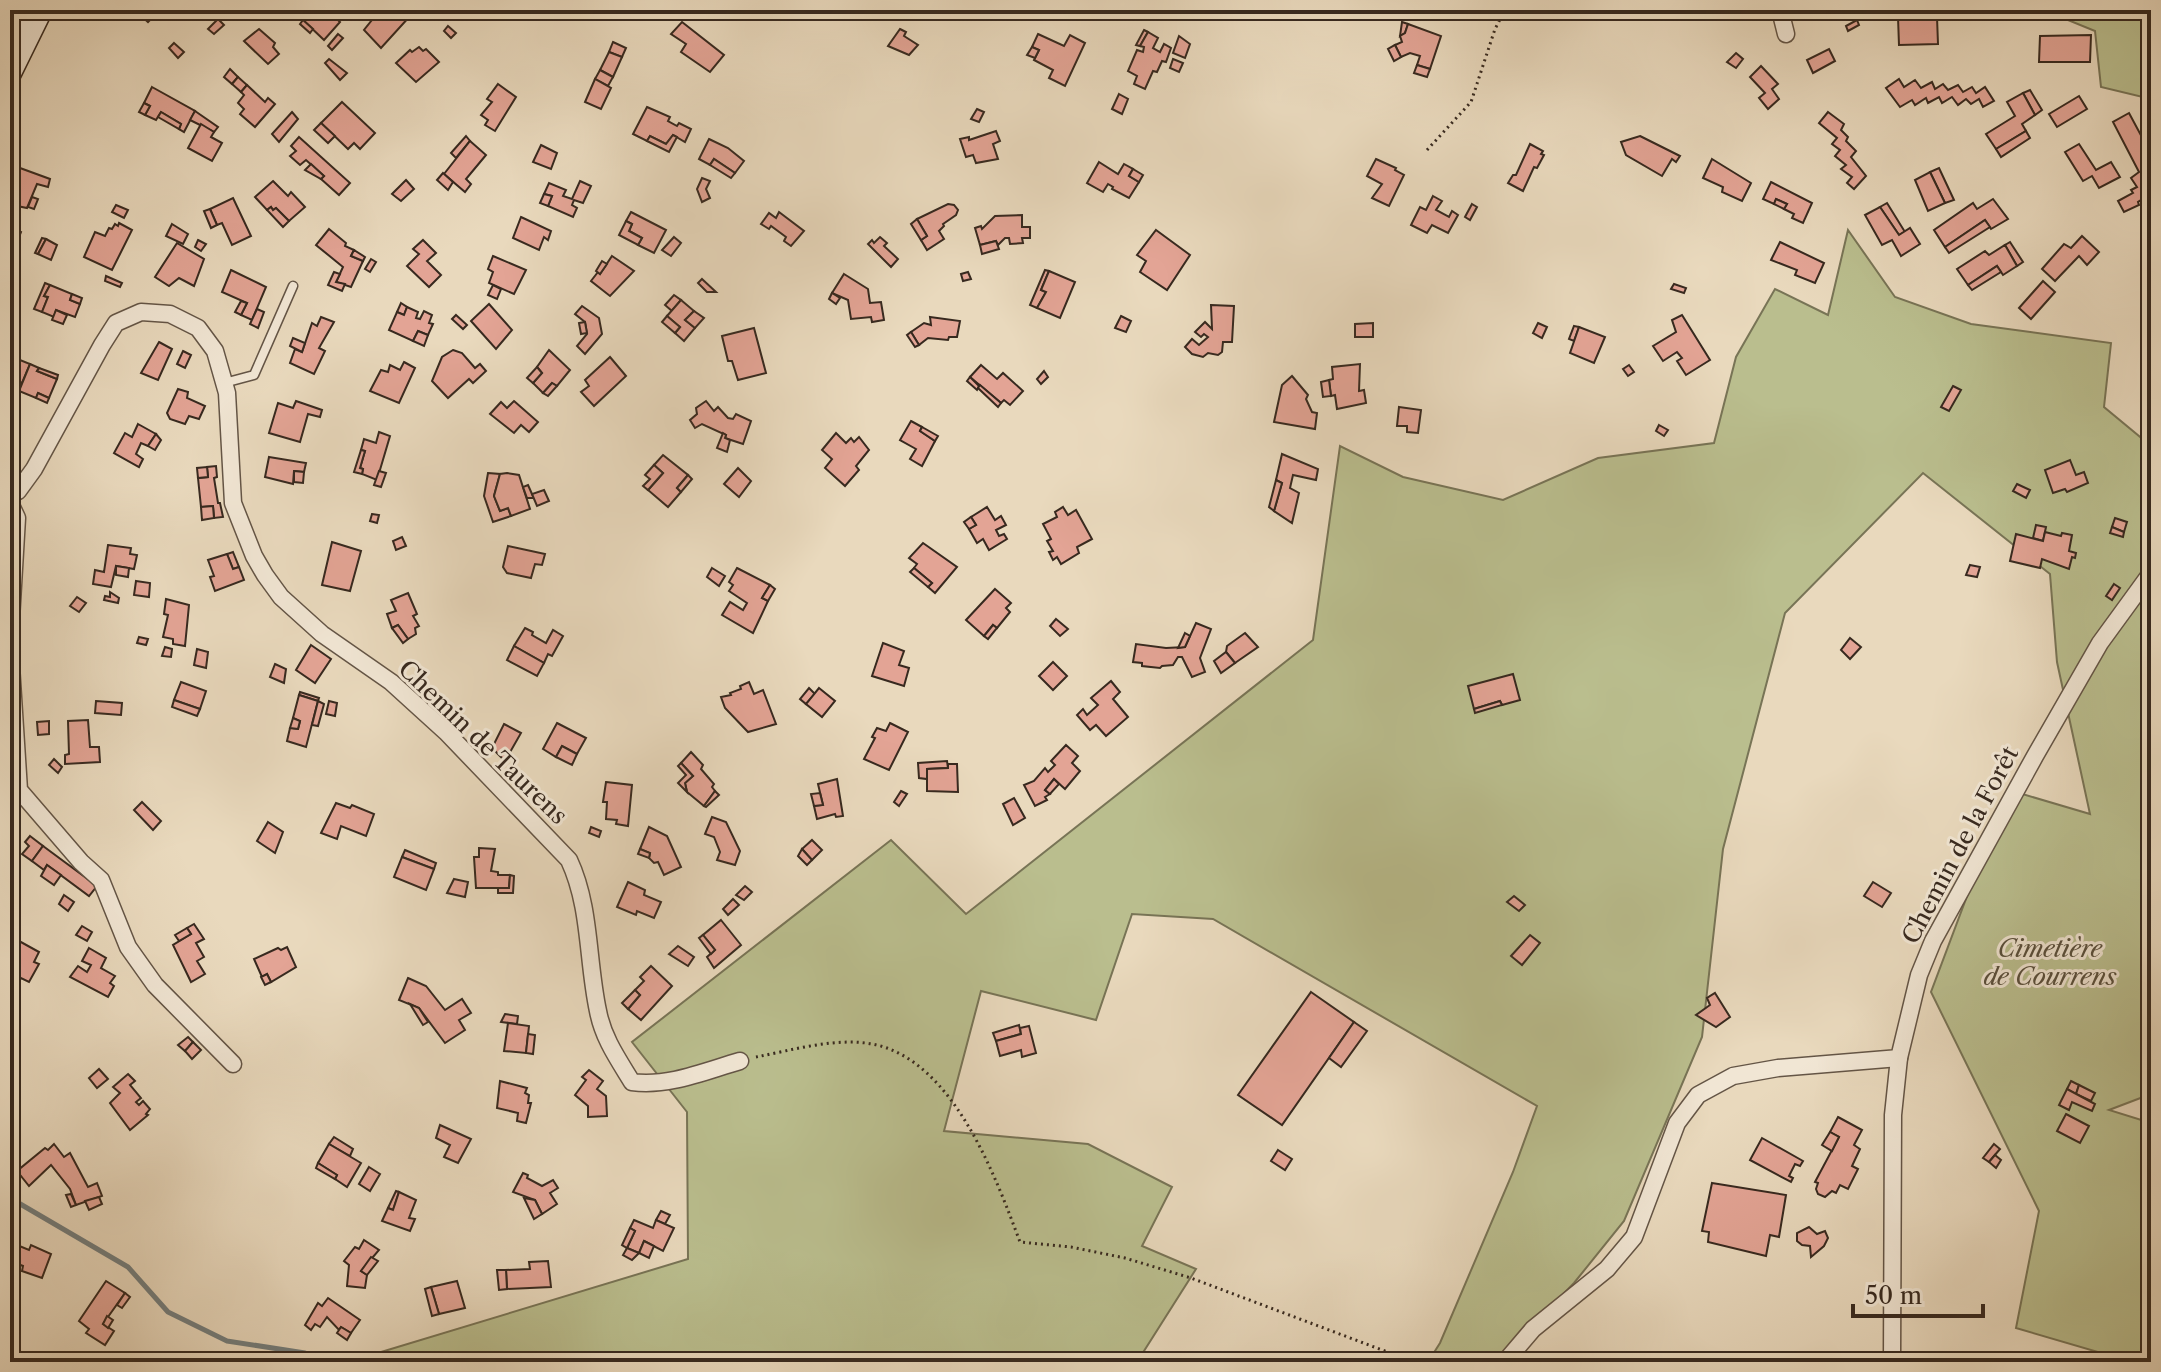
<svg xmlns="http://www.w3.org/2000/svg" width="2161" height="1372" viewBox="0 0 2161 1372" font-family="'Libre Caslon Text',serif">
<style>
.green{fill:#babe8e;stroke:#787456;stroke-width:2}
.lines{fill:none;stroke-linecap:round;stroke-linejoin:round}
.stream{stroke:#747e7d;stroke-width:5}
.building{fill:#e3a495;stroke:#37291f;stroke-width:2}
.service-casing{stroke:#645546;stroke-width:11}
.minor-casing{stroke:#645546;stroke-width:19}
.secondary-casing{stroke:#37291f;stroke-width:25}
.path{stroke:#37291f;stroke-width:3;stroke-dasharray:2 4;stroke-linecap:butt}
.service{stroke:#f1e6d4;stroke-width:8}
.minor{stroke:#f1e6d4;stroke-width:16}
.secondary{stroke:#f1e6d4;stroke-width:22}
.labels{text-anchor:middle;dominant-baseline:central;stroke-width:6;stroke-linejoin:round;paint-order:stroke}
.street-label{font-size:24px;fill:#37291f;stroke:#f1e6d4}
.park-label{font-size:24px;font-style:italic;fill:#584e3b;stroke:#f1e6d4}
</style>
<rect width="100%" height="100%" fill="#e9d9bd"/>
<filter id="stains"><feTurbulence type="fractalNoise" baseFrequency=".0025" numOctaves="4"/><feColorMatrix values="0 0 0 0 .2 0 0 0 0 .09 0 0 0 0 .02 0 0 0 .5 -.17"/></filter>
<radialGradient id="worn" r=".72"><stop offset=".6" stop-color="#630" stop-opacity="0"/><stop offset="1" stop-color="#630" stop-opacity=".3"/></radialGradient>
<g class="green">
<polygon points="2055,10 2151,10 2151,99 2101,87 2095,31 2058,16"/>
<polygon points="1848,230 1895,297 1971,324 2111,343 2104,407 2151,446 2151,1094 2109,1110 2151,1123 2151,1362 2132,1362 2016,1328 2039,1211 1931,992 1972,883 2019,793 2090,814 2057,662 2050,574 1923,473 1785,613 1723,849 1702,1037 1624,1221 1574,1283 1497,1362 1428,1362 1440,1343 1513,1172 1537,1106 1213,919 1132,914 1096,1020 981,991 944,1131 1088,1144 1172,1187 1142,1246 1196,1269 1137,1362 348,1362 688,1259 687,1112 632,1042 891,840 966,914 1313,640 1340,446 1403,477 1503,500 1598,458 1714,443 1736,357 1775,289 1828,315"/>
</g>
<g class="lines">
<polyline class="stream" points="10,1198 128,1267 168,1312 227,1341 305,1353"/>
</g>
<g class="building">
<polygon points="135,10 142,10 151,19 148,22"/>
<polygon points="142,10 159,10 151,19"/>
<polygon points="300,10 328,10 340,22 324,40 303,20 298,12"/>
<polygon points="380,10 406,10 411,15 381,48 364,30"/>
<polygon points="1898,17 1937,17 1938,44 1899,45"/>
<polygon points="218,19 224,25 214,34 208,29"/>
<polygon points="303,20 313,29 310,33 300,24"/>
<polygon points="1857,20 1859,25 1848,31 1846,26"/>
<polygon points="682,22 724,55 710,72 681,52 686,44 671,34"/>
<polygon points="1402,22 1408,24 1405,33 1400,36"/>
<polygon points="1408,24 1441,36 1430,69 1417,65 1420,56 1410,53 1401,57 1395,45 1402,42 1400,36 1405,33"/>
<polygon points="448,26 456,33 451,38 444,31"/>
<polygon points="259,29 275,43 273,47 279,54 268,64 244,41"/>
<polygon points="900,29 906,32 904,36 918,45 909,55 888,46"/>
<polygon points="1144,30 1148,32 1140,46 1136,45"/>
<polygon points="1148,32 1158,38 1153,48 1160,52 1164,44 1171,48 1166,62 1162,61 1157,72 1153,71 1145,89 1134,84 1137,76 1128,71 1137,50 1143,52 1144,47 1140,46"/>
<polygon points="338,34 343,38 332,50 328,46"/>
<polygon points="1038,34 1064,46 1070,35 1085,43 1065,86 1049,78 1053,70 1034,60 1039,50 1032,47"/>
<polygon points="2091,35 2090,62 2039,62 2040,36"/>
<polygon points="1179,36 1190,44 1185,58 1173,53"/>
<polygon points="613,42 626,48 622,57 609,52"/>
<polygon points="174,43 184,52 178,58 169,48"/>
<polygon points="1395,45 1401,57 1394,61 1388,49"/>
<polygon points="419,47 423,51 426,49 439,62 416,82 396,63 410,50 412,52"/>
<polygon points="1032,47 1039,50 1035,58 1027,55"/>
<polygon points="1829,49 1835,61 1813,73 1807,60"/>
<polygon points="609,52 622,57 613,77 600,70"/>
<polygon points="1736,53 1743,59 1736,68 1727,62"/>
<polygon points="329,59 347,73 340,80 325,63"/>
<polygon points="1173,59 1183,63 1179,72 1170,68"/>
<polygon points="1417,65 1430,69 1427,77 1414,73"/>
<polygon points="1761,66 1778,84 1772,89 1779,99 1768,109 1759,98 1765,93 1750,77"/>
<polygon points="230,69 238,77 232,84 224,77"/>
<polygon points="600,70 613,77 608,86 595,79"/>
<polygon points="238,77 247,85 241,92 232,84"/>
<polygon points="595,79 611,88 601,109 585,102"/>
<polygon points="1899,79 1904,87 1915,80 1921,88 1932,82 1935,89 1943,84 1948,90 1958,85 1963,92 1972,87 1976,93 1985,87 1994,101 1983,107 1979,99 1971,104 1966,99 1958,105 1952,97 1942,103 1939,97 1928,103 1926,98 1915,105 1912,100 1900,107 1886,88"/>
<polygon points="498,84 516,97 495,131 485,125 488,120 481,115 492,102 487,99"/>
<polygon points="247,85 265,102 268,98 275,104 255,127 240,114 244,109 238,103 244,95 241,92"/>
<polygon points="152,87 195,111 184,132 179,129 181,124 161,112 156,120 145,115 150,106 144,103"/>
<polygon points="2030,90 2042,110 2035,115 2023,93"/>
<polygon points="2023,93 2035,115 2022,124 2026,131 1996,149 1986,134 2015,116 2007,102"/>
<polygon points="1119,94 1128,99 1122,114 1112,109"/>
<polygon points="2079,96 2087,109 2057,127 2049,114"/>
<polygon points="342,102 375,133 360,149 354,143 348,149 321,123"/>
<polygon points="144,103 150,106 145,115 139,112"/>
<polygon points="647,107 670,117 668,121 677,126 679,123 691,129 685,142 673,135 666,144 650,136 647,141 633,134"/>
<polygon points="977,109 984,112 979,122 971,119"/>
<polygon points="195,111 218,127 214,132 190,120"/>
<polygon points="161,112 181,124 179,129 158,117"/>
<polygon points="292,112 298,119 279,142 272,134"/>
<polygon points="1828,112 1844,124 1841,130 1848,137 1846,141 1856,151 1851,157 1866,176 1854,189 1847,183 1852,177 1841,169 1846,165 1835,156 1840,150 1832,144 1837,138 1819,123"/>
<polygon points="2129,113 2151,154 2151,167 2148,169 2151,182 2146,185 2150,194 2138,202 2139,205 2124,212 2118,201 2133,193 2131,190 2137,187 2131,178 2139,172 2113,122"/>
<polygon points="321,123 335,136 328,143 314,130"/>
<polygon points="201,124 214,132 211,137 222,143 212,161 188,148"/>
<polygon points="996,131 1000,141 993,144 998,159 976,163 973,155 966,157 960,139 969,137 969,140"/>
<polygon points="2026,131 2030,138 2001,157 1996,149"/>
<polygon points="673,135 677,137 669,152 647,141 650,136 666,144"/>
<polygon points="466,136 470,141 456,158 451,153"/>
<polygon points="1640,136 1680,156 1676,162 1672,159 1662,176 1626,155 1621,142"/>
<polygon points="299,137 350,183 339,195 321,179 324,176 306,160 300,165 290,156 296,151 291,146"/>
<polygon points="709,139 728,148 744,161 735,173 714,159 710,165 699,159"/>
<polygon points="470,141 486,155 466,179 471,184 465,192 444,174"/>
<polygon points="1530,144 1543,151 1541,154 1544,155 1537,168 1534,167 1523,191 1508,183 1513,175 1516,175"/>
<polygon points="2079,144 2096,170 2111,162 2120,177 2099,188 2092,176 2083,181 2065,152"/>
<polygon points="541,145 557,153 551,169 533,162"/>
<polygon points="714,159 735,173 731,178 710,165"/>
<polygon points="1376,159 1396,168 1395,170 1404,175 1389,206 1372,198 1382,184 1367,176"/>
<polygon points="1712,159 1751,183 1742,201 1722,192 1723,187 1703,178"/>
<polygon points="1099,162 1118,174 1124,164 1133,169 1129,176 1139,182 1129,198 1112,189 1113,187 1108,184 1103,192 1087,183"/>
<polygon points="311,164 324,176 321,179 305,170"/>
<polygon points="20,168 50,179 48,187 37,184 27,208 17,206 18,202 10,199"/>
<polygon points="1939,168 1954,200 1945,203 1930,172"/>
<polygon points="1133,169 1143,175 1139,182 1129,176"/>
<polygon points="1930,172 1945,203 1928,211 1915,180"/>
<polygon points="443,173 453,182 448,190 437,180"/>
<polygon points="702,178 710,181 706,189 710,198 702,202 697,189"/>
<polygon points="406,180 414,189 401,201 392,194"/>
<polygon points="273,181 288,196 291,192 305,207 289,221 276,208 273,210 271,207 267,210 255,197"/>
<polygon points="580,181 591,186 583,203 574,200 572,205 577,208 573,217 548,206 552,196 544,194 549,183 566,190 563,196 572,199"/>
<polygon points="1771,182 1812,203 1803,223 1792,218 1794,214 1784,209 1787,204 1776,199 1774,204 1763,199"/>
<polygon points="544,194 552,196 548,206 540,203"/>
<polygon points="1433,196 1442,201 1436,210 1449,217 1452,211 1458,215 1448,233 1432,225 1427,233 1411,225 1420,207 1426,210"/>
<polygon points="32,197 38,199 34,209 28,207"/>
<polygon points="233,198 251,236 232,245 222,223 217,225 210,209"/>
<polygon points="1776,199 1787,204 1784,209 1774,204"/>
<polygon points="1993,199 2008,219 1991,229 1985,220 1945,247 1934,230 1973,203 1977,209"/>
<polygon points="1887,203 1905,232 1899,235 1880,207"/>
<polygon points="948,204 954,205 958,210 956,215 943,224 944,226 939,231 944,239 927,250 921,240 927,236 917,219"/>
<polygon points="1472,204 1477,207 1470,220 1465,217"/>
<polygon points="116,205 128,210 124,218 112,212"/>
<polygon points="271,207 273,210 276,208 289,221 283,227 267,210"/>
<polygon points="1880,207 1899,235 1910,228 1920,244 1901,256 1892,240 1882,245 1865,215"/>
<polygon points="210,209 217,225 211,228 204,211"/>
<polygon points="631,212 666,230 654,253 638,245 642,238 629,231 632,224 626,221"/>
<polygon points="779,212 804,231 791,246 784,241 786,237 771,226 769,229 761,224 769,213 776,218"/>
<polygon points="1022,215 1022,227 1030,227 1030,238 1022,238 1023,243 1010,244 1009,238 1005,238 998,245 996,241 980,245 975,228 981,226 982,229 995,216"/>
<polygon points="521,217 551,231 548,240 544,237 539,250 513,238"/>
<polygon points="917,219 927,236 921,240 911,224"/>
<polygon points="1985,220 1990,227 1949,253 1945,247"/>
<polygon points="626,221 632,224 629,231 642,238 638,245 619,235"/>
<polygon points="119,223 132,230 112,270 84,257 95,232 105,236 109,228 112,229 115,224 118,226"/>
<polygon points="172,224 188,234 183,244 166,236"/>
<polygon points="14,229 21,232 12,255 10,235"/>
<polygon points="329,229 346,243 345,246 354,250 351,256 363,261 351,287 336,282 343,267 316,245"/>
<polygon points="1156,230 1190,255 1167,290 1140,272 1146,261 1137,255"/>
<polygon points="2082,236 2099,252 2087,265 2079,256 2055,281 2042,269 2064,244 2071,248"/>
<polygon points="674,237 681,243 671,256 662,250"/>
<polygon points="880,237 887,243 884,246 898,259 891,267 868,244 872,240 874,243"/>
<polygon points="42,238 46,239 38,254 35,253"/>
<polygon points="46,239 57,245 51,260 38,254"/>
<polygon points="198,240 206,244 201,251 195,247"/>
<polygon points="423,240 436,253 427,261 441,275 429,287 407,266 419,254 413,249"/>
<polygon points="996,241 999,249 982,254 980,245"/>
<polygon points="1780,242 1824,263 1815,283 1795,275 1797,270 1771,260"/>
<polygon points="2010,242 2023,262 2017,266 2005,245"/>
<polygon points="177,243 204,259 194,286 179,278 169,286 155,277"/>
<polygon points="2005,245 2017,266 2003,275 1997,266 1968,285 1957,269 1985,251 1989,255"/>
<polygon points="354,250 365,257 363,261 351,256"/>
<polygon points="493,256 526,270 514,294 489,283 493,272 488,269"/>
<polygon points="612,256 634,271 610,296 591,281 598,272 600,274"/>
<polygon points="371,259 376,262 370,272 365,269"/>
<polygon points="602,261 607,264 600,274 596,271"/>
<polygon points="1997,266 2001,272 1972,290 1968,285"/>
<polygon points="231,270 266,287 252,320 241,315 247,303 222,292"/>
<polygon points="1045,270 1049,271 1041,290 1046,292 1037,308 1030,305"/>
<polygon points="1049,271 1075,282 1060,318 1037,308 1046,292 1041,290"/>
<polygon points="334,272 340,274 336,282 345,284 342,291 328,285"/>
<polygon points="968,272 971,279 963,281 961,274"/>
<polygon points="844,274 868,289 870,303 881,302 884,320 872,322 871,317 851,319 848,300 832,293"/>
<polygon points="106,276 122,283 120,287 105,281"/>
<polygon points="702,279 716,292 707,292 698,283"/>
<polygon points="2043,281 2055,292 2031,319 2019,308"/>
<polygon points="45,283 50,285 44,296 48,297 42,312 34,309"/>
<polygon points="1674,284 1686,288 1684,293 1671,289"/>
<polygon points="50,285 72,294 70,300 80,304 75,317 56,310 54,317 42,312 48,297 44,296"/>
<polygon points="493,285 501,289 497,299 488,295"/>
<polygon points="832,293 840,298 836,304 829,299"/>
<polygon points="72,294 82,298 80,304 70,300"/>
<polygon points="674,295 681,300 672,311 665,305"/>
<polygon points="681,300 694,311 685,320 695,328 684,341 675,333 680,327 667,316"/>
<polygon points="241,301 247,303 241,315 235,312"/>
<polygon points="401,303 407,307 404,315 397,312"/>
<polygon points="489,304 512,330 496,349 471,321"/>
<polygon points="1211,305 1234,306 1232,342 1223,342 1222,352 1218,355 1208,353 1203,357 1192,354 1185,347 1192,339 1199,345 1208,337 1204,334 1201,337 1195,332 1205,322 1212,329"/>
<polygon points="582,306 599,318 602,334 585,354 577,346 587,334 585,322 575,314"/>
<polygon points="407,307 418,312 416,318 420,319 424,311 432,315 429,323 433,324 428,335 418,331 413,341 389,330 397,312 404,315"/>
<polygon points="257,309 264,312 258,328 250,324"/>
<polygon points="56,310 67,315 63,324 52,320"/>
<polygon points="694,311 704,318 695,328 685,320"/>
<polygon points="456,315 467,325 463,329 452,319"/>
<polygon points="1682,315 1710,360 1686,375 1677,361 1682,358 1677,352 1663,361 1653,346 1676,332 1672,320"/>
<polygon points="667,316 680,327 675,333 662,322"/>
<polygon points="1121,316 1131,321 1126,332 1115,328"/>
<polygon points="321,317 334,322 319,348 325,351 314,374 290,363 295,349 302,352 312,323 317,326"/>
<polygon points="930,317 960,321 957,337 949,337 948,340 928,338 919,345 911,332 924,323 931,325"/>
<polygon points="585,322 587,333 581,334 579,323"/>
<polygon points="1373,323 1373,337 1355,337 1355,324"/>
<polygon points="1538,323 1547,327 1542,338 1533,333"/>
<polygon points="1574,326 1579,327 1574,341 1569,339"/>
<polygon points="1579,327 1605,337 1594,363 1570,353"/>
<polygon points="754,328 766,373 738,380 732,361 728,361 722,336"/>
<polygon points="418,331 428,335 424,346 413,341"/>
<polygon points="911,332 919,345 915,347 907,335"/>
<polygon points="293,338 305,343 302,352 290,346"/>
<polygon points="159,342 172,349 158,380 141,373"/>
<polygon points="453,350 462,353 475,368 480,364 486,371 473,383 469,379 448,398 432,381 442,357"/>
<polygon points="549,350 570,370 557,386 552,383 543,393 533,383 542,373 537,367"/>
<polygon points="183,351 191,355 185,368 177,364"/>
<polygon points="10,356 30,364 22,383 10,378"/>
<polygon points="610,357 626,376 594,406 581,392 589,386 585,380"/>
<polygon points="404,362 415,368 399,403 370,391 381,370 388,372 390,365 400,370"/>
<polygon points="30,364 39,368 37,371 57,379 49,398 38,393 36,398 19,391"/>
<polygon points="1360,364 1359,391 1364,390 1366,403 1337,409 1335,395 1331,396 1329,380 1333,379 1332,367"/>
<polygon points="981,365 997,379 1003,373 1023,391 1010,405 1004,400 1001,403 970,377"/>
<polygon points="1629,365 1634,372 1628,376 1623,369"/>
<polygon points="537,367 542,373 533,383 527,378"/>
<polygon points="39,368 58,375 57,379 37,371"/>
<polygon points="1044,371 1048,377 1041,384 1037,379"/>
<polygon points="1292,376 1308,395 1306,399 1312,412 1317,413 1315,429 1274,422 1282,385"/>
<polygon points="970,377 979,386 977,390 967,381"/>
<polygon points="1329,380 1331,396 1323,397 1321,382"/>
<polygon points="552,383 557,386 548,396 543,393"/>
<polygon points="980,385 1001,403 998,407 978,388"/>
<polygon points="1953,386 1961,390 1949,411 1941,407"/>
<polygon points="178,389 188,392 187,398 205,406 199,419 189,416 185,424 170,419 167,413"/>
<polygon points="38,393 49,398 47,403 36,398"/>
<polygon points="296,401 322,410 320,417 308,414 300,442 269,433 278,403 293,408"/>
<polygon points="514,401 538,422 529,432 521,425 514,433 490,414 501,402 507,408"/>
<polygon points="706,401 714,411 718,407 728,418 733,419 736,414 751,421 743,444 725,438 726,435 702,424 695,428 690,420 697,414 696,408"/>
<polygon points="1399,407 1421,410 1418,433 1407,432 1407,426 1397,426"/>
<polygon points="911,421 922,427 920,431 935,441 922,466 910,459 916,449 900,440"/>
<polygon points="138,424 156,434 148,446 141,443 136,454 143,459 139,467 114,453 125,433 132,437"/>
<polygon points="1659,425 1668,430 1664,436 1656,431"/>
<polygon points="922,427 938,436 935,441 920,431"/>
<polygon points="379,432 390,436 377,480 362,474 363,469 360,468 365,451 361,450 364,439 376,443"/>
<polygon points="723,433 726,435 725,438 730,440 727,452 717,448"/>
<polygon points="836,433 846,443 851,438 854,442 859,437 869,450 856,466 859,470 845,486 825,468 832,459 822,450"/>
<polygon points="156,434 161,440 155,450 148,446"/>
<polygon points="361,450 365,451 360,468 363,469 362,474 354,472"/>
<polygon points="1282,454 1318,469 1316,480 1293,475 1290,488 1299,493 1292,523 1274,511 1282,483 1276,480"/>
<polygon points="663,455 688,475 677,488 681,492 668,507 648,490 663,473 654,465"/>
<polygon points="269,457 306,463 304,472 294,471 293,484 265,477"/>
<polygon points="2070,460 2076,475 2084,472 2088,483 2067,492 2065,489 2053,493 2045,470"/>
<polygon points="654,465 663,473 648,490 643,486 650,479 645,475"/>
<polygon points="216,466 217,477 214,478 218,503 220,503 223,517 214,518 213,506 201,507 198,478 208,477 207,467"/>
<polygon points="207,467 208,477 198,478 197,468"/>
<polygon points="738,468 751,481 739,497 724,484"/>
<polygon points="294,471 304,472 303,483 294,482"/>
<polygon points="379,471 386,473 381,487 374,485"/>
<polygon points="488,473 500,474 494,496 500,511 508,508 511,516 493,522 484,496"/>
<polygon points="507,473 519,475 530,509 511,516 508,508 500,511 494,496 500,474"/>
<polygon points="688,475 692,479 681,492 677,488"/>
<polygon points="1276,480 1282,483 1274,511 1269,507"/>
<polygon points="2017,484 2030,490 2026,498 2013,491"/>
<polygon points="528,485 532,494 534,498 527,498 523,487"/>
<polygon points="544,490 549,501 537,506 532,494"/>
<polygon points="213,506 214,518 202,520 201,507"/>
<polygon points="987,507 995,520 1001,516 1006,525 996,530 999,536 1004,534 1007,539 989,550 983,539 977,543 969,529 976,525 971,517"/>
<polygon points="1063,507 1068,515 1076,510 1092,539 1077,547 1079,553 1061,564 1057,557 1053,560 1049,552 1053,551 1047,541 1051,539 1043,524 1057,517 1055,512"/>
<polygon points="372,514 379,515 377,523 370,521"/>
<polygon points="971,517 976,525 969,529 964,522"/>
<polygon points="2115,518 2127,522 2124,532 2112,527"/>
<polygon points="2036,525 2046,527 2043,541 2033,538"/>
<polygon points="2112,527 2124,532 2123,537 2110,533"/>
<polygon points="2045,532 2061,536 2062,533 2072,535 2069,551 2076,553 2075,558 2072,557 2069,569 2042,559 2040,568 2010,561 2016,534 2043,541"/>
<polygon points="402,537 406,546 396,550 393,541"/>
<polygon points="332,542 361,551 350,591 322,585"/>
<polygon points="923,543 957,567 935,593 928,587 932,583 914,568 917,564 909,558"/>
<polygon points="108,545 131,548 130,554 137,555 134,569 116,566 111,587 93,584 95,570 104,572"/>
<polygon points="508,546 545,554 542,565 535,564 531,578 507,573 503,567"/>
<polygon points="233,552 239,567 233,569 227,554"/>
<polygon points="227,554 233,569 239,567 244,580 215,591 210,577 214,576 208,560"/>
<polygon points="1970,565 1980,567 1977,577 1966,575"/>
<polygon points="116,566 129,568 128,577 116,575"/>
<polygon points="712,568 725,576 719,586 707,577"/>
<polygon points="737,568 770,585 762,598 768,601 753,633 722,615 730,602 743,610 747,603 729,591 733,585 729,582"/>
<polygon points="914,568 932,583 928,587 910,572"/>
<polygon points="136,581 150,583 149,597 134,595"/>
<polygon points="2114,584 2120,588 2112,600 2106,596"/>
<polygon points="770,585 775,589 768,601 762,598"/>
<polygon points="995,589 1011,603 1006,608 1010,612 997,628 993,625 984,636 966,620"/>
<polygon points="110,592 119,598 118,603 104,600 105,596 110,597"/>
<polygon points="408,593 417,614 413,616 419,626 415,628 416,634 408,639 398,625 392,628 387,614 396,611 391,600"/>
<polygon points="77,597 86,603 79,612 70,606"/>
<polygon points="166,599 189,605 185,646 173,644 173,639 163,637 168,615 164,614"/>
<polygon points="1056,619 1068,629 1060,636 1050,626"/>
<polygon points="1196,623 1211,629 1200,658 1205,672 1192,677 1182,657 1178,657 1173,665 1162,666 1160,668 1142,666 1142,663 1133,662 1136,644 1166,648 1185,647"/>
<polygon points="398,625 408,639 403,643 392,628"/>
<polygon points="993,625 997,628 988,639 984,636"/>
<polygon points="525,628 533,632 532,635 546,643 553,630 563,636 552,656 548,654 544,663 514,646"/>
<polygon points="1185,633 1190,636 1185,647 1178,648"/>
<polygon points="1245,633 1258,647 1235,663 1226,652 1227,646"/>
<polygon points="139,637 148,639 146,645 137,643"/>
<polygon points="1850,638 1861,647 1850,659 1841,650"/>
<polygon points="883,643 904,651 899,665 909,668 904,686 872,676"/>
<polygon points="311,645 331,659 315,683 296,670"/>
<polygon points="514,646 544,663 537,676 507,660"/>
<polygon points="165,647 172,649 171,657 162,656"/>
<polygon points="197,649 208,652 206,668 194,665"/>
<polygon points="1226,652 1235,663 1221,673 1214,661"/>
<polygon points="1053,662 1067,676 1053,690 1039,676"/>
<polygon points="275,664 286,669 284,683 270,677"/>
<polygon points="1513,674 1520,700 1502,705 1500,701 1474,709 1468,686"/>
<polygon points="1111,681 1120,692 1113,699 1128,717 1106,736 1096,725 1090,730 1077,715 1083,709 1087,715 1098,705 1091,698"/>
<polygon points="181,682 206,691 200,709 174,700"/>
<polygon points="749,682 754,694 763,690 776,724 748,732 725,708 721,697 731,695 730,693 741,689 740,686"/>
<polygon points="809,688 815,694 806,704 800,699"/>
<polygon points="819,688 835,701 822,717 806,704"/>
<polygon points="300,692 319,698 318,701 299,695"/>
<polygon points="299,695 318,701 306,747 287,741 290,728 298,729 300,721 293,718"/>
<polygon points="174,700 200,709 197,716 172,707"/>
<polygon points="96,701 122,703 121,715 95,713"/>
<polygon points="318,701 324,704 318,726 312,725"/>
<polygon points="329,701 337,703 335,716 326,714"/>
<polygon points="1500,701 1502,705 1475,713 1474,709"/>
<polygon points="293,718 300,721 298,729 290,728"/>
<polygon points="88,720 90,747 99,747 100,762 65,764 65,755 69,754 68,721"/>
<polygon points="49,721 49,734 38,735 37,722"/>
<polygon points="557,723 586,738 577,754 562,746 556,757 543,749"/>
<polygon points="890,723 908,732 889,770 864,759 875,738 872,737 877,728 886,731"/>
<polygon points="504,724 521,733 505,761 492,748"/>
<polygon points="1066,745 1078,756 1072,763 1080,771 1065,789 1054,779 1045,790 1050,794 1045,797 1047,800 1035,806 1024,785 1034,781 1045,768 1048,772 1055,765 1051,761"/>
<polygon points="562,746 577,754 572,765 556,757"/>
<polygon points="691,752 703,765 701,769 714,784 712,787 715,791 704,806 687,792 685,783 693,776 681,763"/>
<polygon points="54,759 62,767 58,773 49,765"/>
<polygon points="947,761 948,768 927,769 927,779 919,778 918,763"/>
<polygon points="681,763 693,776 685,783 687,792 678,783 686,775 678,766"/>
<polygon points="948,764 957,764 958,792 927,791 927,769 948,768"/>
<polygon points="837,779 843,816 836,817 835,814 817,819 814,806 823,805 818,784"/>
<polygon points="1054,779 1059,784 1050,794 1045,790"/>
<polygon points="606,782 632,785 628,826 616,824 617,820 606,819 607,802 603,802"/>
<polygon points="715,791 719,795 706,807 704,806"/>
<polygon points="901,791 907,794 899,806 894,802"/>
<polygon points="820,793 823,805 814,806 811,794"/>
<polygon points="1014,798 1025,818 1013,825 1003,804"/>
<polygon points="142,802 161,821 153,830 134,810"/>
<polygon points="336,803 350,808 352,805 374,814 366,836 341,826 337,839 321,833"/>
<polygon points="712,817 726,822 740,851 735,865 717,860 720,852 714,837 705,834"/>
<polygon points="268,822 283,832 275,853 257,841"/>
<polygon points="591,827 601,831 599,837 589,833"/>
<polygon points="649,827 667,836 681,867 664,875 658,862 654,863 649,858 650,853 640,849"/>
<polygon points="30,836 43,846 32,861 22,854 29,846 25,842"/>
<polygon points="812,840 822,850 812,860 802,849"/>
<polygon points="43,846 97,886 89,896 47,865 44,870 32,861"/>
<polygon points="479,848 495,849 491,871 498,872 498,875 510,875 509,888 476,888 474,857 479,857"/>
<polygon points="640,849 650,853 649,858 638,854"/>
<polygon points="802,849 812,860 807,865 798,856"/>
<polygon points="405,850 436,863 434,869 402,857"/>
<polygon points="402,857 434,869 426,890 394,877"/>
<polygon points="47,865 61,875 54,885 41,876"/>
<polygon points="510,875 514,876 513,893 498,893 498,888 509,888"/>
<polygon points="454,879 468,882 465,897 447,893"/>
<polygon points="628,882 645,890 644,895 661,902 654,918 637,911 636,915 617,907"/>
<polygon points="1873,882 1891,893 1882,907 1864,896"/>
<polygon points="745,886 752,892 744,900 736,895"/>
<polygon points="64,895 74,902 68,911 59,904"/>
<polygon points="1514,896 1525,905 1519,911 1507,902"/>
<polygon points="733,899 739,905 728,915 723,909"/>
<polygon points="721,920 741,945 714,968 707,957 715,950 703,935"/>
<polygon points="194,924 204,939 196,943 204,957 197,961 205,974 191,982 173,945 191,934 187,928"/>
<polygon points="82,926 92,932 87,941 76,935"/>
<polygon points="187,928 191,934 179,941 175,935"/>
<polygon points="703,935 715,950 711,954 699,938"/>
<polygon points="1530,935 1540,943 1522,965 1511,956"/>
<polygon points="10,936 39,952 34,962 39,964 29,982 21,978 16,987 10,983 10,972 18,957 10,953"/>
<polygon points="678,946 694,957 688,966 669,954"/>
<polygon points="287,947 296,967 271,982 267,974 262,977 254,959 278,948 281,950"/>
<polygon points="89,948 106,958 101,968 115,976 110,983 114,986 108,997 70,977 78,966 87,972 91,965 82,961"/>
<polygon points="651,966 672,986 641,1020 628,1009 640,995 635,990 644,981 640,977"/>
<polygon points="267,974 271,982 265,985 261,977"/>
<polygon points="408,978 426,986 445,1010 462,999 471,1013 459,1020 465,1030 445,1043 419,1008 399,1000"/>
<polygon points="635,990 640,995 628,1009 622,1003"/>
<polygon points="1311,992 1354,1022 1282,1125 1238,1095"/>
<polygon points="1715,993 1730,1017 1716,1027 1696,1015 1710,1005 1707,998"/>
<polygon points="410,1004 419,1008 428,1022 423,1025"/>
<polygon points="505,1014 518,1016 517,1024 501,1022"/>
<polygon points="1354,1022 1367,1031 1341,1067 1329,1058"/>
<polygon points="508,1023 529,1026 526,1053 504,1051"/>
<polygon points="1019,1025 1021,1034 996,1041 993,1033"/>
<polygon points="1029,1026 1036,1053 1022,1057 1021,1050 1000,1056 996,1041 1021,1034 1020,1028"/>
<polygon points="528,1034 535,1035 533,1054 526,1053"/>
<polygon points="188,1037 193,1042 185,1051 178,1045"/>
<polygon points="193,1042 201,1050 192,1059 185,1051"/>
<polygon points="99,1069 108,1079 97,1088 89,1078"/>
<polygon points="589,1070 603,1081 597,1089 606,1096 607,1116 588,1117 588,1106 575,1095 586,1080 582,1077"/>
<polygon points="128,1074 135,1081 130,1085 141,1098 136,1102 139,1105 143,1101 150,1109 146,1114 148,1115 130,1130 110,1103 120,1093 113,1087"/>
<polygon points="500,1081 527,1088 525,1093 529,1095 528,1103 531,1103 526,1123 517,1121 518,1113 497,1108"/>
<polygon points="2071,1081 2079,1085 2076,1094 2067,1089"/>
<polygon points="2079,1085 2095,1093 2091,1101 2076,1094"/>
<polygon points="2067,1089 2095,1104 2092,1111 2072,1102 2069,1110 2059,1105"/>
<polygon points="2066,1114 2089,1126 2080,1143 2057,1131"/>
<polygon points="1838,1117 1862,1130 1854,1145 1860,1149 1852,1166 1858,1169 1848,1189 1840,1185 1836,1193 1832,1191 1825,1197 1818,1194 1816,1189 1818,1183 1815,1182 1839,1137 1830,1132"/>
<polygon points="440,1125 471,1139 458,1163 444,1157 450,1145 436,1138"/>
<polygon points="1830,1132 1839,1137 1832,1151 1822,1145"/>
<polygon points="334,1137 353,1149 350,1156 329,1144"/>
<polygon points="1762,1138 1803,1161 1800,1166 1795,1164 1789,1176 1793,1178 1791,1182 1750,1160"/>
<polygon points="54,1144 64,1157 70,1153 88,1187 97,1183 102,1196 76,1205 70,1189 51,1165 29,1186 17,1171 45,1148 48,1150"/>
<polygon points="329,1144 361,1163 347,1187 335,1179 337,1175 318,1163"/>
<polygon points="1994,1144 2000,1149 1989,1162 1983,1158"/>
<polygon points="1278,1150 1292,1159 1285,1170 1271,1161"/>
<polygon points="1995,1155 2001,1160 1996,1168 1989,1162"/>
<polygon points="318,1163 337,1175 335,1179 316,1168"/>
<polygon points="369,1167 380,1174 370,1191 359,1184"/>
<polygon points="523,1173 528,1175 527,1178 542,1186 553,1180 558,1188 550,1193 557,1204 542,1214 535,1200 513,1192"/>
<polygon points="1712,1183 1786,1195 1779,1237 1770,1235 1766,1256 1708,1242 1709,1232 1702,1231"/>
<polygon points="396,1191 399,1192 393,1210 388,1208"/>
<polygon points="399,1192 416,1200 409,1218 415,1219 410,1231 382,1221 388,1208 393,1210"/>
<polygon points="71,1194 76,1205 71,1207 66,1195"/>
<polygon points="99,1197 102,1204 89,1210 85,1201"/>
<polygon points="524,1198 535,1200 542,1214 534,1219"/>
<polygon points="661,1211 670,1215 665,1224 656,1220"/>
<polygon points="634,1220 653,1228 656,1220 674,1228 663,1251 644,1241 639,1253 627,1248 635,1231 630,1228"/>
<polygon points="1809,1227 1817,1234 1825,1231 1828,1238 1824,1246 1811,1257 1810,1246 1802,1245 1797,1241 1797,1233"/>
<polygon points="630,1228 635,1231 627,1248 622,1245"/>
<polygon points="364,1240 379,1250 361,1271 367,1275 365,1288 347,1286 349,1265 344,1261 355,1247 359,1249"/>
<polygon points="644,1241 654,1246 649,1258 639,1253"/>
<polygon points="12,1243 29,1250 31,1245 51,1254 42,1278 22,1271 23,1266 10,1261"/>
<polygon points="627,1248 639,1253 632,1260 623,1255"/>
<polygon points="371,1257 378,1261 367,1275 361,1271"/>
<polygon points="548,1261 551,1287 507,1289 506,1270 530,1269 529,1262"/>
<polygon points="497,1270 506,1270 507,1289 499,1290"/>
<polygon points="106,1281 125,1293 103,1324 114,1331 105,1345 86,1333 89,1329 79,1321"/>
<polygon points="457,1281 465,1308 439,1314 431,1287"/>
<polygon points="431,1287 439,1314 432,1316 425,1289"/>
<polygon points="125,1293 130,1297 122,1308 117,1305"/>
<polygon points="328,1298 360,1320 351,1333 341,1327 339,1330 327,1317 320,1327 315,1324 311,1330 305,1325 318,1303 322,1306"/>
<polygon points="107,1316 113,1320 108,1328 103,1324"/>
<polygon points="341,1327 351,1333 347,1340 337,1333"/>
</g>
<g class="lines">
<defs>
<polyline id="service" points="224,383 254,375 293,286"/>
<g id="minor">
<polyline points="1780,10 1786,34"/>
<path d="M10 494 18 491 34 469 102 345 116 323 141 312 170 314 198 328 215 351 227 393 233 503 254 556 265 575 281 597 322 634 391 682 446 732 569 860C591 907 587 960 598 1011 603 1038 618 1059 632 1082 669 1087 705 1071 740 1061"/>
<polyline points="10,503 17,518 10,636"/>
<polyline points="10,650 19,790 81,862 101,880 128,947 155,985 233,1064"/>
<polyline points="1505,1362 1533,1329 1607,1269 1634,1237 1677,1123 1698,1095 1733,1076 1778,1068 1899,1058 1919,975 1933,941 2035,756 2100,643 2151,573"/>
<polyline points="1892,1362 1893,1115 1899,1058"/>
</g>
<g id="secondary">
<polyline points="10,37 24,10"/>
<polyline points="10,73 41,10"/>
</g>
</defs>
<use href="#service" class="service-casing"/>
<use href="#minor" class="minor-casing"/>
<use href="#secondary" class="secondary-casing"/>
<g class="path">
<polyline points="1427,150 1471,102 1495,29 1505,10"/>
<path d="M756 1057C793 1050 839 1036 877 1045 954 1064 995 1175 1020 1242L1071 1247 1125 1258 1191 1278 1414 1362"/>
</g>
<use href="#service" class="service"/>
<use href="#minor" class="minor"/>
<use href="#secondary" class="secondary"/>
</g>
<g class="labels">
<g class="street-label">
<text transform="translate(483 742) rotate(44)">Chemin de Taurens</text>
<text transform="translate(1960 845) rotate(-62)">Chemin de la Forêt</text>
</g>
<g class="park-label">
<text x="2050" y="948">Cimetière<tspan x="2050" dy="28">de Courrens</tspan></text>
</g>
</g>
<rect width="2161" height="1372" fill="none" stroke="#e9d9bd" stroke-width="40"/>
<rect x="12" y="12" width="2137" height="1348" fill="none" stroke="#37291f" stroke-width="4"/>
<rect x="20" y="20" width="2121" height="1332" fill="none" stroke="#37291f" stroke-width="2"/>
<path d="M1853 1304v12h130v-12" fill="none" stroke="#37291f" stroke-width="4"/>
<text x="1865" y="1304" font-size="24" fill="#37291f" stroke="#f1e6d4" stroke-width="6" paint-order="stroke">50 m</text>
<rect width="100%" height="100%" filter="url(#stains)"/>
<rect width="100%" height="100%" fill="url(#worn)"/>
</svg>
